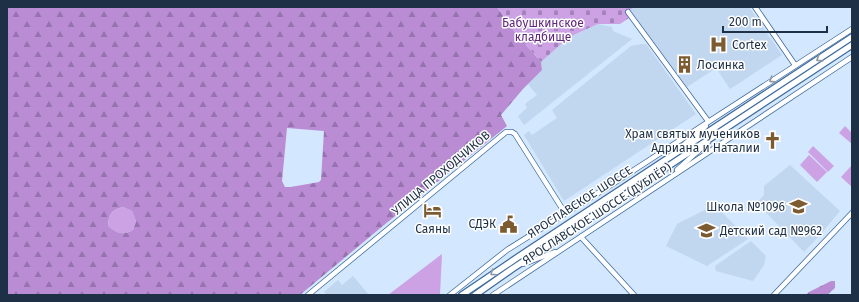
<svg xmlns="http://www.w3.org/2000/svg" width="859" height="302" viewBox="0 0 859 302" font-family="'Fira Sans',sans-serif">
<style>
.built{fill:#c1d6ef}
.green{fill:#cca2e5}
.forest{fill:url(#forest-firs);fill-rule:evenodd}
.cemetery{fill:url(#cemetery-stones)}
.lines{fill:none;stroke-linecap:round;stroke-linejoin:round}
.minor-casing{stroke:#3f6c9e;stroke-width:6}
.major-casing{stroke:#3f6c9e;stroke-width:8}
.minor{stroke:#fff;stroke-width:4.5}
.major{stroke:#fff;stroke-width:5.5}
.oneway{stroke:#8e98a2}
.labels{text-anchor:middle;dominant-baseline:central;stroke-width:3;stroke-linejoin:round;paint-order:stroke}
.park-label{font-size:12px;fill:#60277d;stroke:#fff}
.poi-label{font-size:12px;fill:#1d3046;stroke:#fff;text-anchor:start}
.street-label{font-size:12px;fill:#1d3046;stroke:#fff}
</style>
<defs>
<pattern id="forest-firs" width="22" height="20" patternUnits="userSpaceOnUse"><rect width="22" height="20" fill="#b98cd4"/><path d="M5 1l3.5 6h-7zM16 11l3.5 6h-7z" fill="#9673ae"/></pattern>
<pattern id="cemetery-stones" width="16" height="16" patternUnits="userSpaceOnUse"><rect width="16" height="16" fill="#cca2e5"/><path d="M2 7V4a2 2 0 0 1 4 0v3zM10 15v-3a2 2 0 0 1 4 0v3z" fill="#a584bb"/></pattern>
</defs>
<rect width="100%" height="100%" fill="#d3e7fe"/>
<g class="built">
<polygon points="634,7 749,7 782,55 730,89 716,68 687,87 630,10"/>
<polygon points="598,24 612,27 613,31 632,39 524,125 518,116 527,108 525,104 537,95 528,84 542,70 541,62 569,37"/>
<polygon points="641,44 646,44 696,114 564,201 524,135 529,131 532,135 557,118 552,110 631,46"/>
<polygon points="790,165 840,211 820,235 804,252 757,203 764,195 764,186"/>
<polygon points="715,205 748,239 707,266 666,246 677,224"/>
<polygon points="751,241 766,256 764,265 753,281 716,271 715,266"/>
<polygon points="353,276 369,295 327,295 324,292 338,280 342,285"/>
</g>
<g class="green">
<polygon points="845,126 852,133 852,144 839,133"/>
<polygon points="813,146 834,166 828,172 808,152"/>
<polygon points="809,155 827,172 817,182 800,165"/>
<polygon points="852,165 852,187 841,177"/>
<path d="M123 207 132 211 136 221 133 230C122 236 117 233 108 226 109 214 111 210 123 207Z"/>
<polygon points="442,254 440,294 439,295 388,295"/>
</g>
<g class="forest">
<path d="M7 7H497L517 35 541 62 542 70 523 89 501 115 507 126 384 225 300 295H7ZM287 128 324 131 321 180 319 182 291 187H285L282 181ZM123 207 132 211 136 221 133 230C122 236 117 233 108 226 109 214 111 210 123 207Z"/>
<polygon points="831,281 835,281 835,288 827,295 806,295 809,292"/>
</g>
<polygon class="cemetery" points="497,7 634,7 626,13 629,18 620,24 598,24 569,37 541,62 517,35"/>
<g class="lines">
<defs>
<g id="minor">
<polyline points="755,7 795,65"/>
<polyline points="628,12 708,121"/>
<polyline points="681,147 706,126"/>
<polyline points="677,170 708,142"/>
<polyline points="581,237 634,295"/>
<polyline points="523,264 555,252"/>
<polyline points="308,295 506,132 512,132 515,134 565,213"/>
<polyline points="450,295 507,250 614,183 852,29"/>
<polyline points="493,295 852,57"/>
<polyline points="774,295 852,213"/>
</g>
<g id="major">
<polyline points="462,295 524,253 852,37"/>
<polyline points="475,295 512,269 852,45"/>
</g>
</defs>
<use href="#minor" class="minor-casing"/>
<use href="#major" class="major-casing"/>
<use href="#minor" class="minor"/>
<use href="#major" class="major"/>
</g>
<defs><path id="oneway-chevron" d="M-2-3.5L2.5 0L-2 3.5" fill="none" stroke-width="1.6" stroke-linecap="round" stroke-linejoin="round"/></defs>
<g class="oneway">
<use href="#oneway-chevron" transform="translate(819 59) rotate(147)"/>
<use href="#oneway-chevron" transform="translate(772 80) rotate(147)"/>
<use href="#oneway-chevron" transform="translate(493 273) rotate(146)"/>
</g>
<defs>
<symbol id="hospital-bare" viewBox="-9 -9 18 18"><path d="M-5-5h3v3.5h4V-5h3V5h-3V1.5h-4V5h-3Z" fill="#7c5b31" stroke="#fff" stroke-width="2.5" paint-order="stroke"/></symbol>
<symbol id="building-bare" viewBox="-9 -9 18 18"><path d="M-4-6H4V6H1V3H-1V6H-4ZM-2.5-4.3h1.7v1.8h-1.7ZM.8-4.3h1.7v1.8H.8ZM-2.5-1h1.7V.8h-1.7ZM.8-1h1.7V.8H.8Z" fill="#7c5b31" stroke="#fff" stroke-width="2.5" paint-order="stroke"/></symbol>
<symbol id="church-bare" viewBox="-9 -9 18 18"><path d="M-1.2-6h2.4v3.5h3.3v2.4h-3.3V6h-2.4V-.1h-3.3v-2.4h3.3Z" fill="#7c5b31" stroke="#fff" stroke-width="2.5" paint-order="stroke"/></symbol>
<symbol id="school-bare" viewBox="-9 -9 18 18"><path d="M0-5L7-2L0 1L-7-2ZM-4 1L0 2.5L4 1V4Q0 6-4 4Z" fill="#7c5b31" stroke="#fff" stroke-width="2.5" paint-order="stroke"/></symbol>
<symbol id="hotel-bare" viewBox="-9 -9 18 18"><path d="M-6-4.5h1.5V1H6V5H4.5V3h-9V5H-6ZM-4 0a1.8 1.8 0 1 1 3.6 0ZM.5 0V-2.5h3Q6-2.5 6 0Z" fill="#7c5b31" stroke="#fff" stroke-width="2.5" paint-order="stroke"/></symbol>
<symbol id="civic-bare" viewBox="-9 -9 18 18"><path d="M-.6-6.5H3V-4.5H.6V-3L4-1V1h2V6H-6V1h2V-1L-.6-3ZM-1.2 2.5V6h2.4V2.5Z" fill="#7c5b31" stroke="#fff" stroke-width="2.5" paint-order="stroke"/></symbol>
</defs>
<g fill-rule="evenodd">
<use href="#hospital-bare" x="706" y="32" width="25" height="25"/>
<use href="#building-bare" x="672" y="52" width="25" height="25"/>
<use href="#church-bare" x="760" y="128" width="25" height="25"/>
<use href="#school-bare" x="786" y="194" width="25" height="25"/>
<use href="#hotel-bare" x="420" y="198" width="25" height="25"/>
<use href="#civic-bare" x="496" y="212" width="25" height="25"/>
<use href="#school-bare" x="694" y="218" width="25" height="25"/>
</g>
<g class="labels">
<g class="park-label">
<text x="543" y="23">Бабушкинское<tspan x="543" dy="14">кладбище</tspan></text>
</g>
<g class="poi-label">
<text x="732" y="45">Cortex</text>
<text x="697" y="65">Лосинка</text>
<text x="760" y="134" text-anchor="end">Храм святых мучеников<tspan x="760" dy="14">Адриана и Наталии</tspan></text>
<text x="785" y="207" text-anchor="end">Школа №1096</text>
<text x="496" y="224" text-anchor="end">СДЭК</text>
<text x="433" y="229" text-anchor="middle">Саяны</text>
<text x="720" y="231">Детский сад №962</text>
</g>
<g class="street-label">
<text transform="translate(441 173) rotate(-40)">УЛИЦА ПРОХОДЧИКОВ</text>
<text transform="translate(580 202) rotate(-33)">ЯРОСЛАВСКОЕ ШОССЕ</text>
<text transform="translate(597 214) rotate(-33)">ЯРОСЛАВСКОЕ ШОССЕ (ДУБЛЁР)</text>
</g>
</g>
<rect width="859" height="302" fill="none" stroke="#1d3046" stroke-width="16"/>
<path d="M723 26v6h104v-6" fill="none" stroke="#1d3046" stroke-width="2"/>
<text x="729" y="26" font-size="12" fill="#1d3046" stroke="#ffffff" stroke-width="3" paint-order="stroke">200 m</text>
</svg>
